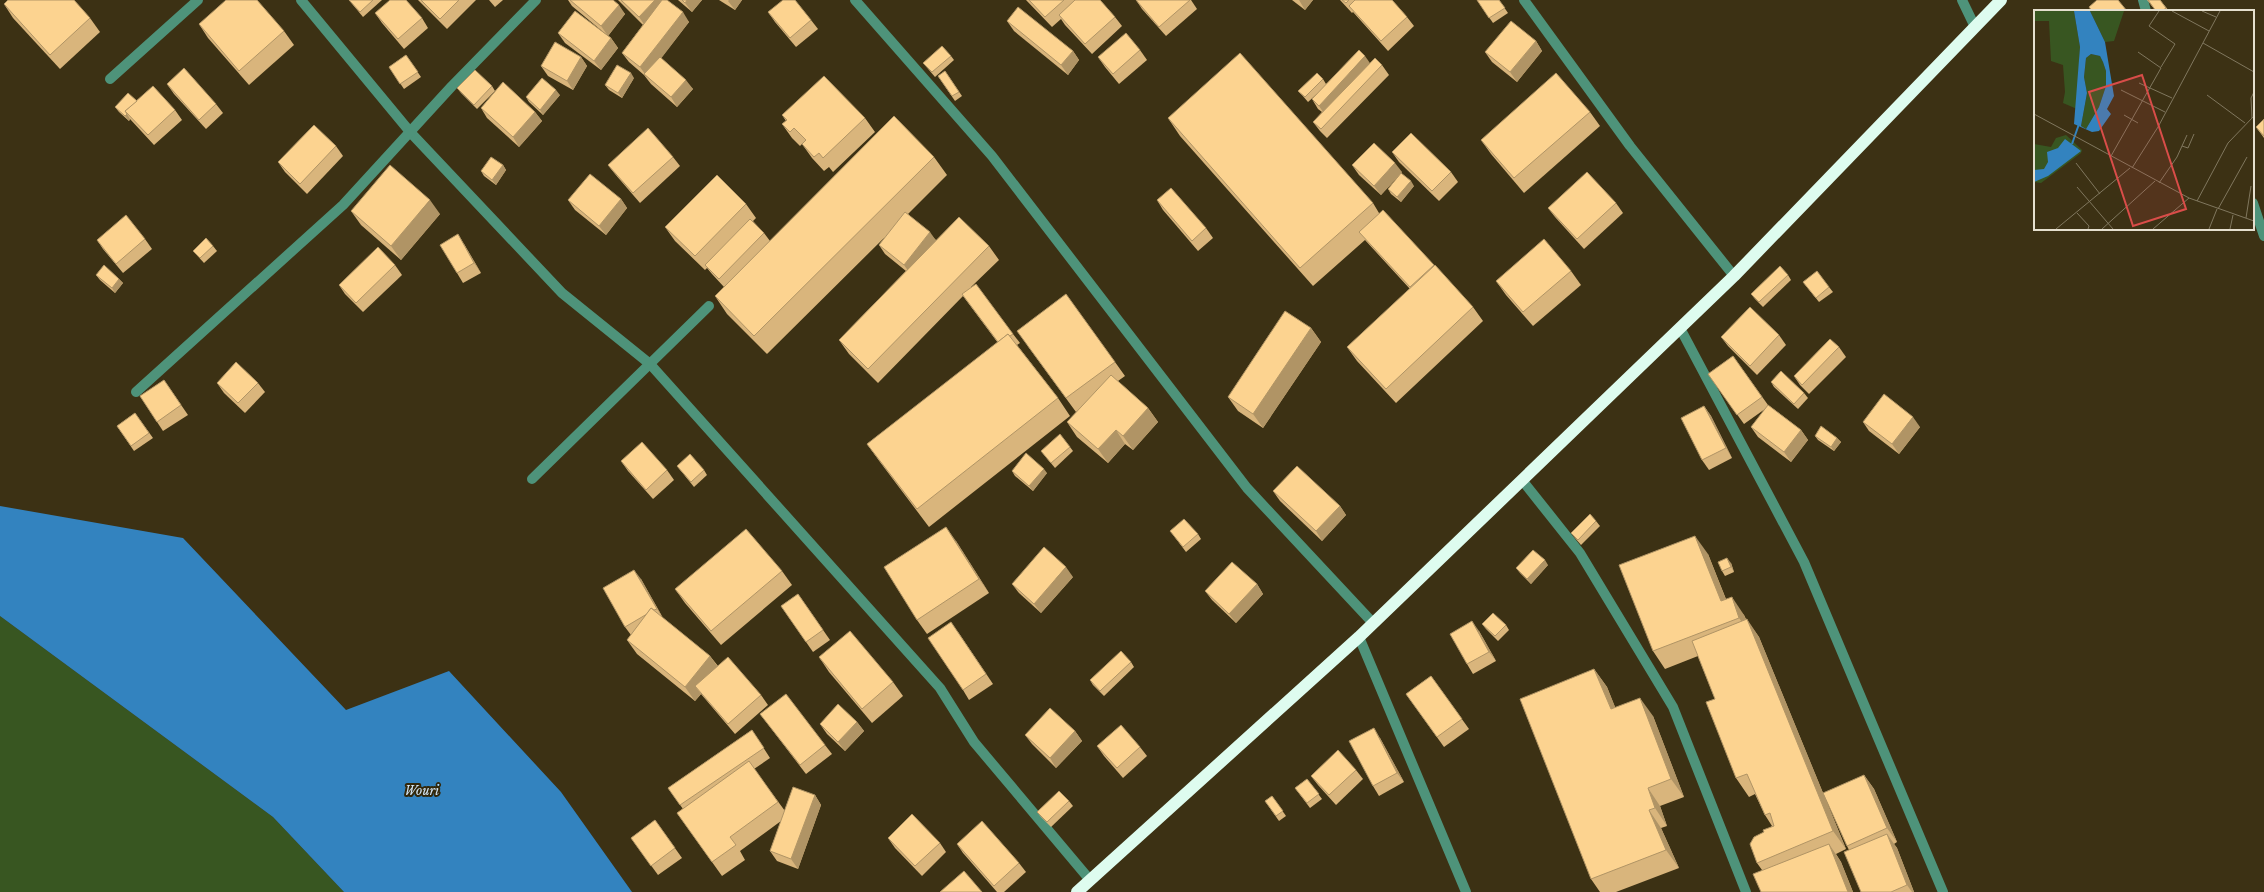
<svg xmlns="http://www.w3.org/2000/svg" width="2264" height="892" viewBox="0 0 2264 892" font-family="'Libre Baskerville',serif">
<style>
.green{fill:#385621}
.water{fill:#3383bf}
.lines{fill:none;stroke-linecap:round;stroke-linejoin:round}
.minor{stroke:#4e937a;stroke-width:10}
.highway{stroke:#defcef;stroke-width:12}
.wall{fill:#d9b57c}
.shaded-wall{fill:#b09465}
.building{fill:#fcd390;stroke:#b09465}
.labels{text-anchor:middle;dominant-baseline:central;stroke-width:4;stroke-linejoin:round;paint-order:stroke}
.water-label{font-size:12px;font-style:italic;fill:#d3e6f6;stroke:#32270a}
.inset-river{fill:none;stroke:#3383bf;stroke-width:2}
.inset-road{fill:none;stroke:#80775e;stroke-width:1}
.view{fill:#d94d49;fill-opacity:0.15;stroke:#d94d49;stroke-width:2}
.inset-edge{fill:none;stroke:#e5dfce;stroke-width:2}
</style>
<rect width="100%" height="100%" fill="#3c3114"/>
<polygon class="green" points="0,616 273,817 344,892 0,892"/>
<polygon class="water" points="0,506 183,538 346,710 449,671 561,792 632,892 344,892 273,817 0,616"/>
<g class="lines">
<g class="minor">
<polyline points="301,0 411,133 562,293 650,364 940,688 974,742 1090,880"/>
<polyline points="855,0 992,156 1247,488 1373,623"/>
<polyline points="1524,0 1630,146 1734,276"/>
<polyline points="1962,0 1975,27"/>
<polyline points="2143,0 2146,11"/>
<polyline points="110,79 198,0"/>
<polyline points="2253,203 2264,236"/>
<polyline points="1680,328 1804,562 1943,892"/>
<polyline points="136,392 343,205 452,86 536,0"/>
<polyline points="532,479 709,306"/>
<polyline points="1522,480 1580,553 1673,707 1746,892"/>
<polyline points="1359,637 1466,892"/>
</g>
<polyline class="highway" points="1077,892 1359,637 1734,276 2001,0"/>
</g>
<g class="wall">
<polygon points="349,0 382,0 363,17"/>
<polygon points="418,0 476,0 447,29"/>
<polygon points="489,0 503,0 495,7"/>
<polygon points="568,0 613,0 625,14 608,36 572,6"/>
<polygon points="618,0 667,0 689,22 661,58 693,89 677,107 651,84 644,75 629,62 622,53 643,25"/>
<polygon points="678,0 702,0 692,12"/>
<polygon points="719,0 742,0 735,10"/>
<polygon points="1026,0 1100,0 1115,17 1122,26 1092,54 1065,25 1061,19 1052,27"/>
<polygon points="1136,0 1191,0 1197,9 1166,36 1142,9"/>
<polygon points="1292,0 1313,0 1305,10"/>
<polygon points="1340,0 1392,0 1407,17 1414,26 1388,51 1353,12 1352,13"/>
<polygon points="1477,0 1499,0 1508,13 1493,23"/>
<polygon points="2147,0 2160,0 2169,11 2156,11"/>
<polygon points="4,4 90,18 100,32 60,69 13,18"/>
<polygon points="768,12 811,20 818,29 796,47 775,22"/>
<polygon points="375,13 422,18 428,28 404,49 382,23"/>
<polygon points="1007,21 1073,51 1079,60 1068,75 1014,31"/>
<polygon points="199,24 284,31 294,45 249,85 208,38"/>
<polygon points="558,33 611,38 618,48 601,70 565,43"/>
<polygon points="1536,41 1542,51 1517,82 1492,62 1485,52"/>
<polygon points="1140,50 1147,60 1119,84 1105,67 1098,57"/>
<polygon points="406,55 421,77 404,89 389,67"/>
<polygon points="951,56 954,60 935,77 923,63"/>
<polygon points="581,57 587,66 573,90 548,76 541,66"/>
<polygon points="1370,63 1382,65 1389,75 1327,138 1320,131 1313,122 1322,112 1318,109 1312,99 1319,92 1308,102 1302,95 1298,91 1323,79 1326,84"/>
<polygon points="945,71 962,96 955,101 938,76"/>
<polygon points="634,78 622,98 609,90 605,85"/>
<polygon points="167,84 216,104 223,113 206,129 174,94"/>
<polygon points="492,86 495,91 477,109 461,93 457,88"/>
<polygon points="560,95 543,115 529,102 526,97"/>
<polygon points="137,101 175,110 182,120 154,145 130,119 129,121 119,112 115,107"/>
<polygon points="481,108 535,112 542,121 519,147 487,118"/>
<polygon points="1590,112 1600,126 1524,193 1491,154 1481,140"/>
<polygon points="782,115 865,118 875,132 833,172 829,167 824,171 812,158 802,144 800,146 792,138 782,124 786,121"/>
<polygon points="1168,118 1373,203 1379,213 1434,266 1473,307 1483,321 1396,403 1357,361 1347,347 1410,289 1365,240 1313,286 1180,136"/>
<polygon points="2264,119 2264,138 2256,127"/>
<polygon points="336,146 343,156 307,194 285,172 278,162"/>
<polygon points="1392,152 1451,172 1458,182 1439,201 1399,162"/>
<polygon points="673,157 680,166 640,203 615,174 608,165"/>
<polygon points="934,157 947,175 908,214 936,240 989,246 999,260 971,287 1013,334 1020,343 1017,345 1058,398 1070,416 929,527 880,462 867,444 998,343 963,296 878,383 849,354 839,340 906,271 885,254 879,245 885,237 767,354 727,314 715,296 724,287 712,274 707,268 705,270 675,241 665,227 746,204 756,218 753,221 764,233 770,241"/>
<polygon points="503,165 506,170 496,185 484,176 481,171"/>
<polygon points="1352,165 1402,172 1381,195 1359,175"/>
<polygon points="1414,186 1401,202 1391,194 1388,189"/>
<polygon points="621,199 627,208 606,235 575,210 568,200"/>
<polygon points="1157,200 1206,228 1213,238 1198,251 1163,210"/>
<polygon points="1616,203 1623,213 1584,249 1555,217 1548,208"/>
<polygon points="351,211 440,214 401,260 361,225"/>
<polygon points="145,239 152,249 123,273 103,249 97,240"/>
<polygon points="464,244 481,273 463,283 457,273"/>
<polygon points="213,246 217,251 204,263 193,251"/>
<polygon points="395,265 402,275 363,312 345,294 339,285"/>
<polygon points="1571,271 1581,285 1533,326 1506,295 1496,281"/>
<polygon points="96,275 119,279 123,283 115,293 100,280"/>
<polygon points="1788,275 1791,280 1763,307 1755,299 1751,294"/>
<polygon points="1803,282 1829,287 1833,292 1819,302"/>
<polygon points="1311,328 1321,342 1263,428 1238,411 1228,397"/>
<polygon points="1779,335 1786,345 1757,375 1728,346 1721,337"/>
<polygon points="1027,345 1115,362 1125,376 1118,381 1148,408 1158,422 1133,450 1125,444 1108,463 1077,437 1067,422 1078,411 1076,412"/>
<polygon points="1839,347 1846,357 1809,394 1800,385 1794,376"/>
<polygon points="1733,356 1768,405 1801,430 1808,440 1791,462 1758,437 1751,427 1765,409 1744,424 1708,374"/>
<polygon points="164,380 188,415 163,431 140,396"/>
<polygon points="1771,382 1804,393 1808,398 1798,409 1774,387"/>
<polygon points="217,383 258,383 265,392 245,413 224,393"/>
<polygon points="1704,406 1711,416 1732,458 1709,470 1702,460"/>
<polygon points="135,413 153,438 134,451 117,426"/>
<polygon points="1863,422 1920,427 1899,454 1869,431"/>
<polygon points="1815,436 1837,438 1841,442 1834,451 1818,440"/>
<polygon points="1070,447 1073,451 1055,468 1041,451"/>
<polygon points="621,461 667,470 674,480 653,499 628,471"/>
<polygon points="677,466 704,470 707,475 694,487"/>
<polygon points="1012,471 1047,473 1033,491 1015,476"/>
<polygon points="1273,491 1340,506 1346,515 1322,541 1280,501"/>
<polygon points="1596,521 1600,526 1581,545 1575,538 1571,533"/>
<polygon points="1198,534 1201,539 1186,552 1174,536"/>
<polygon points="956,541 989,593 927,634 917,620"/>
<polygon points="1708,554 1726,599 1744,615 1746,619 1759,637 1846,849 1836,854 1841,862 1853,892 1761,892 1762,870 1757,863 1764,832 1772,826 1765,815 1755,794 1749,797 1736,778 1715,699 1698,656 1665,669 1653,651"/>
<polygon points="1731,563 1734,572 1725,576 1722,571"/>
<polygon points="1548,565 1531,584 1520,573 1516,568"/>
<polygon points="782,571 792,585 721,645 685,603 675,589"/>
<polygon points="1073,577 1041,613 1019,593 1012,584"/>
<polygon points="641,579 663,618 710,656 718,666 761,695 768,705 735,734 701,694 695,701 637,654 627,640 631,635 625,627"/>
<polygon points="1257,584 1263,594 1236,623 1212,600 1205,591"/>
<polygon points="798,594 830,640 813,652 781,606"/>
<polygon points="1482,624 1506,625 1509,630 1498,641 1486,629"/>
<polygon points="1479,631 1496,661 1473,674 1467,664"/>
<polygon points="958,632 993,684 969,700 963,690"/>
<polygon points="819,657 893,682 903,696 872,723 829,672"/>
<polygon points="1131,662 1134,667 1104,696 1093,685 1090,680"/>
<polygon points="1594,669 1607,687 1615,707 1653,716 1684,797 1660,806 1667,826 1661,828 1679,868 1616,892 1600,892 1591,879"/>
<polygon points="1431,676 1469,729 1444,747 1406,694"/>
<polygon points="760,714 825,745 832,754 806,774"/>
<polygon points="857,722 864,731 845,751 827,734 820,724"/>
<polygon points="752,730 770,758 754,769 785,811 815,795 821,805 798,869 777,861 770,851 781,821 740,851 745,860 722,876 677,813 683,809 668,788"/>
<polygon points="1075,731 1082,741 1056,768 1032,744 1025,735"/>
<polygon points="1380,738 1404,782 1379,796 1373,786"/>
<polygon points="1097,746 1140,747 1147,756 1123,778 1104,756"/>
<polygon points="1356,770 1363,779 1336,805 1318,785 1311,776"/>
<polygon points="1864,775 1874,789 1897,842 1894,844 1897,848 1914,892 1861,892 1849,850 1847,846"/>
<polygon points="1307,779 1322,799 1310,808 1295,788"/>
<polygon points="1272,796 1286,816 1279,821 1265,801"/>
<polygon points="1069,801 1073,806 1051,827 1041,817 1037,812"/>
<polygon points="655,820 682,858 658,875 631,838"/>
<polygon points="888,838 940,843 946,852 922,876 895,848"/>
<polygon points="957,844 1019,863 1026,872 1004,892 997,892 963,853"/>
</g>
<g class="shaded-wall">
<polygon points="655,0 663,0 646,27 639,17"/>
<polygon points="687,0 702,0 692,12 685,3"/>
<polygon points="729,0 742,0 735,10 728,1"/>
<polygon points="1299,0 1313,0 1305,10"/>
<polygon points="619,5 625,14 608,36 601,26"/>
<polygon points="683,12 689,22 647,77 640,67"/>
<polygon points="611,38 618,48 601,70 594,61"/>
<polygon points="1536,41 1542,51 1517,82 1510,72"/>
<polygon points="1073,51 1079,60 1068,75 1061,65"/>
<polygon points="1365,56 1372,66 1325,115 1319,106"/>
<polygon points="581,57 587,66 573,90 567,81"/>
<polygon points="631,73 634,78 622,98 618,93"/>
<polygon points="686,80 693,89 677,107 671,97"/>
<polygon points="556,90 560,95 543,115 540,110"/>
<polygon points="535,112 542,121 519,147 513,137"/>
<polygon points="127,114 130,119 129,121 125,116"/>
<polygon points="1395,163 1402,172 1381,195 1374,186"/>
<polygon points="503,165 506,170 496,185 492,180"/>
<polygon points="1411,181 1414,186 1401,202 1397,197"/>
<polygon points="621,199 627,208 606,235 599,226"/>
<polygon points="430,200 440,214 401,260 391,246"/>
<polygon points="930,232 937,242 911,275 904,265"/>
<polygon points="458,234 464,244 481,273 474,263"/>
<polygon points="119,279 123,283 115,293 112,288"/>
<polygon points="1311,328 1321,342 1263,428 1253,414"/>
<polygon points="1704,406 1711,416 1732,458 1726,448"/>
<polygon points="1148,408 1158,422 1133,450 1123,436"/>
<polygon points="1913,417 1920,427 1899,454 1892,444"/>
<polygon points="1116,430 1125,444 1108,463 1098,449"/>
<polygon points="1801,430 1808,440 1791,462 1784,452"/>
<polygon points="1837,438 1841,442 1834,451 1831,447"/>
<polygon points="1044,469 1047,473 1033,491 1029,486"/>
<polygon points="1340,506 1346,515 1322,541 1316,531"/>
<polygon points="946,527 956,541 989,593 979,579"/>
<polygon points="1695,536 1708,554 1734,620 1721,601"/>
<polygon points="1727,558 1731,563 1734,572 1731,567"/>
<polygon points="1545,560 1548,565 1531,584 1527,579"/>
<polygon points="1066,567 1073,577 1041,613 1034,604"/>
<polygon points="634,570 641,579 663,618 657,609"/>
<polygon points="1257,584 1263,594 1236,623 1229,614"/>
<polygon points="1732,597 1744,615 1752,636 1739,618"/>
<polygon points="1747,619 1759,637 1846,849 1833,831"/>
<polygon points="1472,621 1479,631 1496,661 1489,652"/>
<polygon points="710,656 720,670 695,686 701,694 695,701 685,687"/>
<polygon points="1594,669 1607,687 1623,727 1611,709"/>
<polygon points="1640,698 1653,716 1684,797 1671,779"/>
<polygon points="857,722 864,731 845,751 838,742"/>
<polygon points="1374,728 1380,738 1404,782 1397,773"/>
<polygon points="1075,731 1082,741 1056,768 1050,758"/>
<polygon points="1864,775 1874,789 1897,842 1887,828"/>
<polygon points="1648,788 1660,806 1667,826 1655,808"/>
<polygon points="815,795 821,805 798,869 791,859"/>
<polygon points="1649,810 1661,828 1679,868 1666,850"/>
<polygon points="1887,834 1897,848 1914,892 1912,892 1907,885"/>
<polygon points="1829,844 1841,862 1853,892 1848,892"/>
</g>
<g class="building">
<polygon points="8,0 74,0 90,18 50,55 4,4"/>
<polygon points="226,0 257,0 284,31 239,71 199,24"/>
<polygon points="349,0 373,0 360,12"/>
<polygon points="390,0 406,0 422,18 398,39 375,13"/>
<polygon points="421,0 459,0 440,19"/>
<polygon points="570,0 613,0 619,5 601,26"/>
<polygon points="621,0 655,0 639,17"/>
<polygon points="662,0 667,0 683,12 640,67 622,53"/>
<polygon points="682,0 687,0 685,3"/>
<polygon points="783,0 795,0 811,20 790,38 768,12"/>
<polygon points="1029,0 1064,0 1045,17"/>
<polygon points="1075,0 1100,0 1115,17 1085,44 1059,15"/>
<polygon points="1136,0 1190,0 1159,27"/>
<polygon points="1342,0 1349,0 1346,3"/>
<polygon points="1355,0 1392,0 1407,17 1381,41 1349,6"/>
<polygon points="1477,0 1499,0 1505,8 1489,18"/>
<polygon points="2097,0 2118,0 2127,11 2092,11 2089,7"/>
<polygon points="2148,0 2160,0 2166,8 2162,11 2156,11"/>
<polygon points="1018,7 1073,51 1061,65 1007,21"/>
<polygon points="575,11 611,38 594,61 558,33"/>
<polygon points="1511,21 1536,41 1510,72 1485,52"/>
<polygon points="1126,33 1140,50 1113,74 1098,57"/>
<polygon points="555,42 581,57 567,81 541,66"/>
<polygon points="942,46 951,56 932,72 923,63"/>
<polygon points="1359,50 1365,56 1319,106 1312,99"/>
<polygon points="1240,53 1373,203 1300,268 1168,118"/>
<polygon points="406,55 418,72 400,84 389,67"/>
<polygon points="660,57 686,80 671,97 644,74"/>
<polygon points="1375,58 1382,65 1321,129 1313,122"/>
<polygon points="617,65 631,73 618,93 605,85"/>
<polygon points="184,68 216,104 199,120 167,84"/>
<polygon points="475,70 492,86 474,105 457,88"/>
<polygon points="945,71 959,92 952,96 938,76"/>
<polygon points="1317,73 1323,79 1305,97 1298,91"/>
<polygon points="1556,73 1590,112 1514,178 1481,140"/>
<polygon points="824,76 865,118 823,158 819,153 814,157 802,144 806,140 794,128 790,132 782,124 787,120 782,115"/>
<polygon points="542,78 556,90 540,110 526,97"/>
<polygon points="503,82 535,112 513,137 481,108"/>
<polygon points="153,86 175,110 148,135 125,111"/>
<polygon points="128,93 137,101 125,111 127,114 125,116 115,107"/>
<polygon points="894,116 934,157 754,336 715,296"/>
<polygon points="2264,119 2264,136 2256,127"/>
<polygon points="314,125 336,146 300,184 278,162"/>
<polygon points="648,128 673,157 633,193 608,165"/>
<polygon points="1411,133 1451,172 1432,191 1392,152"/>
<polygon points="1374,143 1395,163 1374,186 1352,165"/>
<polygon points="491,157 503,165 492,180 481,171"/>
<polygon points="390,165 430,200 391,246 351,211"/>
<polygon points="1587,172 1616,203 1577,239 1548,208"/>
<polygon points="1401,173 1411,181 1397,197 1388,189"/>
<polygon points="590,174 621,199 599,226 568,200"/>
<polygon points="717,175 746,204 695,256 665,227"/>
<polygon points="1171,188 1206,228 1192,241 1157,200"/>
<polygon points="1383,210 1434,265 1410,287 1359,232"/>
<polygon points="905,212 930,232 904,265 879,245"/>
<polygon points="126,215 145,239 116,264 97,240"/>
<polygon points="959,217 989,246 868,369 839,340"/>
<polygon points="750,219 764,233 719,279 705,265"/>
<polygon points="458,234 474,263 457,273 440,245"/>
<polygon points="206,238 213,246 200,258 193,251"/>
<polygon points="1544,239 1571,271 1523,312 1496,281"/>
<polygon points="378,247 395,265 356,303 339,285"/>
<polygon points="104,265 119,279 112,288 96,275"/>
<polygon points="1435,265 1473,307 1386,389 1347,347"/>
<polygon points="1780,266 1788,275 1759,302 1751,294"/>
<polygon points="1817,271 1829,287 1816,298 1803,282"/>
<polygon points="976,284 1013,334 1010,336 1008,334 998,342 962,294"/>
<polygon points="1066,294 1115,362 1066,398 1017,331"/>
<polygon points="1750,307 1779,335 1750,366 1721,337"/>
<polygon points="1285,311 1311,328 1253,414 1228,397"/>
<polygon points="1008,334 1058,398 917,509 867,444"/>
<polygon points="1830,339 1839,347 1802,385 1794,376"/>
<polygon points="1733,356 1762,397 1737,415 1708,374"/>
<polygon points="236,362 258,383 238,403 217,383"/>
<polygon points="1781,371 1804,393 1794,404 1771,382"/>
<polygon points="1111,375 1148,408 1123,436 1116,430 1098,449 1067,422"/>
<polygon points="164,380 181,405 157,422 140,396"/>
<polygon points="1884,394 1913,417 1892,444 1863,422"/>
<polygon points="1768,405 1801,430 1784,452 1751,427"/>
<polygon points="1704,406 1726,448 1702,460 1681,418"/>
<polygon points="135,413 149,433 131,446 117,426"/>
<polygon points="1821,426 1837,438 1831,447 1815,436"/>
<polygon points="1060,434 1070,447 1051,463 1041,451"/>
<polygon points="642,442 667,470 646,490 621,461"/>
<polygon points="1026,453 1044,469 1029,486 1012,471"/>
<polygon points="690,454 704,470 691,482 677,466"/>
<polygon points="1297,466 1340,506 1316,531 1273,491"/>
<polygon points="1590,514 1596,521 1578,540 1571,533"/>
<polygon points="1184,519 1198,534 1183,547 1170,531"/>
<polygon points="946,527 979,579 917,620 884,567"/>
<polygon points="746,529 782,571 711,631 675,589"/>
<polygon points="1695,536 1721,601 1732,597 1739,618 1653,651 1619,565"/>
<polygon points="1044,547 1066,567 1034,604 1012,584"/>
<polygon points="1533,550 1545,560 1527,579 1516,568"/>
<polygon points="1727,558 1731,567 1722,571 1718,562"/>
<polygon points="1232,562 1257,584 1229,614 1205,591"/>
<polygon points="634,570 657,609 654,610 651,608 647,614 625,627 603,588"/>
<polygon points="798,594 823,630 806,642 781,606"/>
<polygon points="651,608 710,656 685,687 627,640"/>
<polygon points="1493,613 1506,625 1495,636 1482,624"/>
<polygon points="1747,619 1833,831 1757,863 1750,844 1754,837 1764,832 1763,830 1774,826 1770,813 1765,815 1747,774 1736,778 1706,702 1715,699 1692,641"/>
<polygon points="1472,621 1489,652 1467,664 1450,634"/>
<polygon points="951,622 986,674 963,690 928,638"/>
<polygon points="850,631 893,682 862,709 819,657"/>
<polygon points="1121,651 1131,662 1100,691 1090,680"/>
<polygon points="728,657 761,695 728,724 695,686"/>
<polygon points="1594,669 1611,709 1640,698 1671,779 1648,788 1655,808 1649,810 1666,850 1591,879 1520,699"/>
<polygon points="1431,676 1462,719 1437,737 1406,694"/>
<polygon points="786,694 825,745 800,765 760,714"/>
<polygon points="838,704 857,722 838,742 820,724"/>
<polygon points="1050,708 1075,731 1050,758 1025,735"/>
<polygon points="1121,725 1140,747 1117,768 1097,746"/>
<polygon points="1374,728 1397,773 1373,786 1349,741"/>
<polygon points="752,730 764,748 680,805 668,788"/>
<polygon points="1338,750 1356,770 1329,795 1311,776"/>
<polygon points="749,761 778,802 730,837 736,845 712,862 677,813"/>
<polygon points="1864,775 1887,828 1847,846 1823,793"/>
<polygon points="1307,779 1319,794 1307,803 1295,788"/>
<polygon points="793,787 815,795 791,859 770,851"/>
<polygon points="1059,791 1069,801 1047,822 1037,812"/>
<polygon points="1272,796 1283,811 1276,816 1265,801"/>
<polygon points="912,814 940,843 915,866 888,838"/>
<polygon points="655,820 675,848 651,866 631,838"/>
<polygon points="982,821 1019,863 994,886 957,844"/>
<polygon points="1887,834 1907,885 1891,892 1861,892 1844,852"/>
<polygon points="1829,844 1848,892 1761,892 1753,874"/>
<polygon points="964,871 982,892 940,892"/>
</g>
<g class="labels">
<g class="water-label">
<text x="422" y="790">Wouri</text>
</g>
</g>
<g transform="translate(2034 10)">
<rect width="220" height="220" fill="#3c3114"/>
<path d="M0 1H40L46 37 43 99 29 93 31 82 29 55 17 51 15 11H0ZM56 1H90L80 31 71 32ZM57 44 66 46 69 52 72 61V76L65 97 52 119 47 116 53 83 50 67 52 48ZM32 125 48 140 47 143 7 173 0 172V134L17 137 22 128Z" fill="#385621"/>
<path d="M40 1H56L71 32 80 86 73 99 77 104 65 121 58 122 40 114 46 37ZM57 44 66 46 69 52 72 61V76L65 97 52 119 47 116 53 83 50 67 52 48ZM31 129 47 141 14 166 0 172V160L10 159 14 152 13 142 24 138Z" fill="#3383bf" fill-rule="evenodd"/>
<path class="inset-river" d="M38 134 45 114"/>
<path class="inset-road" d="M125 1 115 16 141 34 127 57M138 1 175 21M168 1 182 7M169 33 220 62M105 73 138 88M87 80 131 102M173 85 211 113M0 104 155 188 220 211M90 105 104 113M218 108 217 88 220 82M148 136 154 138 160 124M77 146 127 58 104 42M42 153 66 184M98 158 124 117 186 1M125 173 143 147 153 125M43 177 79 219M163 191 194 133 220 106M184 199 213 147M43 203 55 216 54 219M212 208 217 176M22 219 96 158M68 219 121 171M119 219 155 188M175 219 183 199M196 219 199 205"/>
<path class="view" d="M108 65 152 199 99 216 55 82Z"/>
<rect width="220" height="220" class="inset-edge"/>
</g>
</svg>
